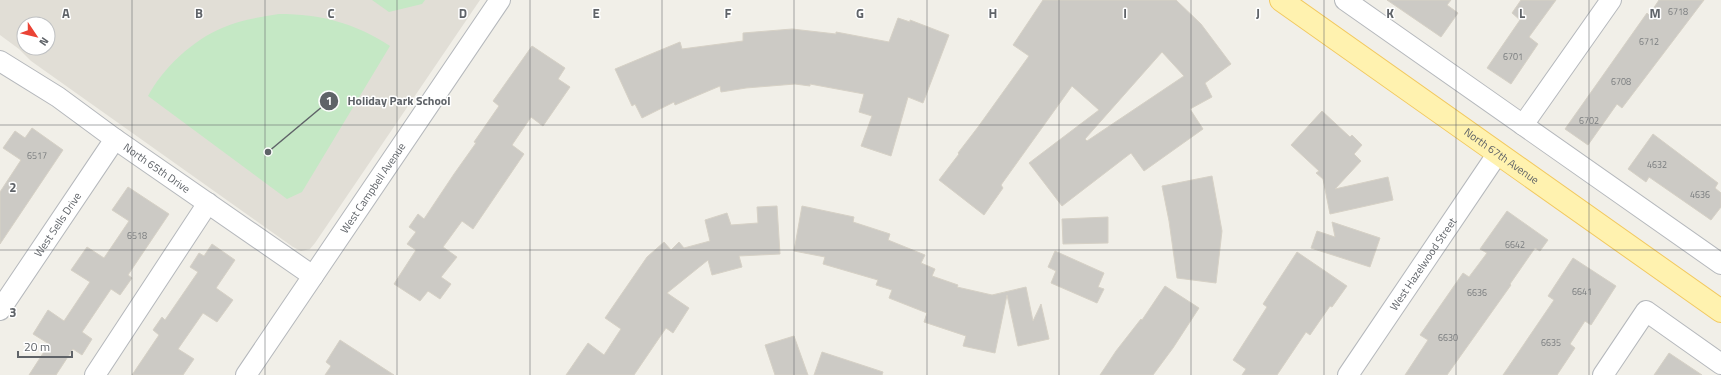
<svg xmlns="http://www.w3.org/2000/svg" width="1721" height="375" viewBox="0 0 1721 375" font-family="'Titillium Web',sans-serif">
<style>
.education{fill:#e1ded6;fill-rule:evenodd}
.green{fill:#c5e8c5}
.building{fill:#cccac5;stroke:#d6d1c6;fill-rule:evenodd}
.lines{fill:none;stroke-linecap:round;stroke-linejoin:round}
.minor-casing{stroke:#b5b8bc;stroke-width:22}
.major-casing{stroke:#f2c960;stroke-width:24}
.minor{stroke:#fff;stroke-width:20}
.major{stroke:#fff2af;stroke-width:22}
.grid{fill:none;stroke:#5f6368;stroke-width:1;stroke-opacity:0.55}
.labels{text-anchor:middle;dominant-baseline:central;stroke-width:3;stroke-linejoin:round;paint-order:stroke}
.number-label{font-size:9px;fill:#7a7d7f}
.street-label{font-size:11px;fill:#5f6368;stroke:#fff}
.grid-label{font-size:13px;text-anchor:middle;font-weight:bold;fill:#5f6368;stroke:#fff;stroke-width:3;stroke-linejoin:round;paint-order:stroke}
.leader{fill:none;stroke:#5f6368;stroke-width:1.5}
.callout-dot{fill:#5f6368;stroke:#fff;stroke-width:1.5}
.mark-label{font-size:12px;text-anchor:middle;font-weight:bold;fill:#fff}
.callout-label{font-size:12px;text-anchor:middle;font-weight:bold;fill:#5f6368;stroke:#fff;stroke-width:3;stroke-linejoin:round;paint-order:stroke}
</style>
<rect width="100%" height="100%" fill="#f1efe8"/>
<path class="education" d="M0 0H480L315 243 310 249 301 251 293 247 31 61 19 49 0 35ZM24 24H48V48H24Z"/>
<g class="green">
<polygon points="372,0 425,0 422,4 389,12"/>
<path d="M279 14C321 14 355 23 390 46L302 192 287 199 148 96C163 68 193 40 222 28 240 20 260 17 279 14Z"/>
</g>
<g class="building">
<path d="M1043 0H1176L1201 24 1231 64 1205 83 1212 97 1190 109 1203 129 1144 171 1131 153 1062 206 1029 163 1099 110 1072 86 1001 185 1003 188 984 215 939 180 959 154 958 153 978 127 1029 56 1013 45ZM1162 52 1184 76 1087 141 1085 139Z"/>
<polygon points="1387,0 1451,0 1447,5 1458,13 1441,37"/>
<polygon points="1521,0 1556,0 1529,37 1538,44 1511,84 1487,68 1520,20 1512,13"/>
<polygon points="1659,0 1704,0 1622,108 1617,104 1588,145 1565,129 1647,13 1649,15"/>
<polygon points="898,18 910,22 910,20 949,35 923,103 908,97 891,156 861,146 872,116 859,112 864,94 810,84 810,86 795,84 746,88 721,92 720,86 675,105 674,102 642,118 635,104 632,106 615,69 680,42 682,49 743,41 743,33 792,29 836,34 836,32 889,42"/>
<polygon points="532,46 565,68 558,79 570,87 543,126 531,117 512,145 524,154 473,229 462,221 443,247 457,257 441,277 451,284 440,299 428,291 420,301 394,284 416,250 407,244 416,232 409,227 418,214 424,219 454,174 476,143 474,142 499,106 493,101"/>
<polygon points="1322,111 1350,137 1352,135 1362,145 1354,154 1361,161 1335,189 1388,177 1393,200 1330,214 1323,179 1316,173 1319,171 1291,145"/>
<polygon points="32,128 63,150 0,244 0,192 21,160 3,148 15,131 25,138"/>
<polygon points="1653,134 1718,183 1715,188 1721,193 1721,207 1711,220 1649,177 1646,182 1628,169"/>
<polygon points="1212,176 1222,231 1216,283 1177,278 1169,221 1162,186"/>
<polygon points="128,187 169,214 128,275 132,278 120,295 111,289 82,332 92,339 82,355 73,349 56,375 29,375 49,344 33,334 48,310 64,321 90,282 71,270 87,247 104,258 129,221 112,210"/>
<polygon points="777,206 780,254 739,256 742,267 712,275 708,260 667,293 689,308 673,333 666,328 634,375 566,375 588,343 604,355 621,329 605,318 647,257 664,242 671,250 679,242 684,248 710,241 705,220 727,213 731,225 758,223 757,207"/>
<polygon points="802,206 854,217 853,222 890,234 888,240 925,255 921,263 935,269 932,276 958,285 957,287 992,295 1026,287 1033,321 1041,304 1049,339 1018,346 1007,295 995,353 963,346 966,336 924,322 927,313 889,298 892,290 876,285 878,280 823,264 825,257 794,251"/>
<polygon points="1507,211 1548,240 1540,251 1535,248 1510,284 1511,285 1447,375 1405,375 1428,340 1420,335 1463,273 1469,277 1487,253 1480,249"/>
<polygon points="1108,217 1108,243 1063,244 1062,219"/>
<polygon points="1332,222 1380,238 1370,267 1311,248 1317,231 1335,237"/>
<polygon points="212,244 235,260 216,288 233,300 217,322 203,313 178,349 194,359 183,375 132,375 159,335 153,330 162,317 165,320 198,272 190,267 199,253 204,256"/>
<polygon points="1055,251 1104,273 1098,287 1104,289 1097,303 1051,283 1056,271 1048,267"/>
<polygon points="1297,252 1347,286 1332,307 1330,306 1310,335 1306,332 1277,375 1242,375 1246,369 1233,360 1267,307 1263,304"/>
<polygon points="1573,258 1616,286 1591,325 1585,321 1570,344 1575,348 1557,375 1503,375 1554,300 1548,296"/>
<polygon points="1165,286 1199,308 1173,348 1153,375 1100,375 1116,351 1141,319 1142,320"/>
<polygon points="794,336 808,375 775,375 765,345"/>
<polygon points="340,340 394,375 325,375 331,366 326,362"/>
<polygon points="822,352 883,372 882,375 814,375"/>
<polygon points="1669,353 1702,375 1654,375"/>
</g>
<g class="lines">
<defs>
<g id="minor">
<polyline points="1345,0 1721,264"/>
<path id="s1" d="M0 61 58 97 115 139 313 276"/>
<polyline points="1523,125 1611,0"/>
<path id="s2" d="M0 310 115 139"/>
<polyline points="95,375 208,203"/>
<path id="s3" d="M246 375 500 0"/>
<path id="s4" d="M1348 375 1498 153"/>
<polyline points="1603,375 1646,311 1721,364"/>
</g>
<g id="major">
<path id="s5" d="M1281 0 1721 311"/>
</g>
</defs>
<use href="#minor" class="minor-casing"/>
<use href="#major" class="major-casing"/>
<use href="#minor" class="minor"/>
<use href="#major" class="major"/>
</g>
<path class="grid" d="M132 0V375M265 0V375M397 0V375M530 0V375M662 0V375M794 0V375M927 0V375M1059 0V375M1191 0V375M1324 0V375M1456 0V375M1589 0V375M0 125H1721M0 250H1721"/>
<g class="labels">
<g class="number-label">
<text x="1678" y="11">6718</text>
<text x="1649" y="41">6712</text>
<text x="1513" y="56">6701</text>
<text x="1621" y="81">6708</text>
<text x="1589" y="120">6702</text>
<text x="37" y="155">6517</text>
<text x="1657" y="164">4632</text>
<text x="1700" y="194">4636</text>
<text x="137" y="235">6518</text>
<text x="1515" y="244">6642</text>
<text x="1582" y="291">6641</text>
<text x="1477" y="292">6636</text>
<text x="1448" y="337">6630</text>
<text x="1551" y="342">6635</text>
</g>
<g class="street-label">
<text stroke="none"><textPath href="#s5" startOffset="270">North 67th Avenue</textPath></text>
<text stroke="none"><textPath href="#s1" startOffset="190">North 65th Drive</textPath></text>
<text stroke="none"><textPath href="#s3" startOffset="226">West Campbell Avenue</textPath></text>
<text stroke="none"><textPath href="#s2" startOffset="103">West Sells Drive</textPath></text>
<text stroke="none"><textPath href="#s4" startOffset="134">West Hazelwood Street</textPath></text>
</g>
</g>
<g class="grid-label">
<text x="66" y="18">A</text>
<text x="199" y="18">B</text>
<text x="331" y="18">C</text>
<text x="463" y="18">D</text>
<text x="596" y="18">E</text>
<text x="728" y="18">F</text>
<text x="860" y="18">G</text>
<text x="993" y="18">H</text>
<text x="1125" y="18">I</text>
<text x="1258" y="18">J</text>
<text x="1390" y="18">K</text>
<text x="1522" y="18">L</text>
<text x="1655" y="18">M</text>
<text x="13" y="192">2</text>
<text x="13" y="317">3</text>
</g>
<path class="leader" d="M268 152L329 101"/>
<g class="callout-dot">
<circle cx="268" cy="152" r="4"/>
<circle cx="329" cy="101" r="10"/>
</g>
<g class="mark-label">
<text x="329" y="105">1</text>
</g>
<g class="callout-label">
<text x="399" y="105">Holiday Park School</text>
</g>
<g transform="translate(36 36) rotate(125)"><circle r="19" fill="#ffffff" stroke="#bfc1c3"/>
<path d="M0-3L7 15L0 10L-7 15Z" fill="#ea4335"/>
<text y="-6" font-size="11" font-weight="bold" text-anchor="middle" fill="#5f6368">N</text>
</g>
<path d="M18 351v6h54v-6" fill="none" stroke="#5f6368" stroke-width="2"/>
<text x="24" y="351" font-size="12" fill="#5f6368" stroke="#ffffff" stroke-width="3" paint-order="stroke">20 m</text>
</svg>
